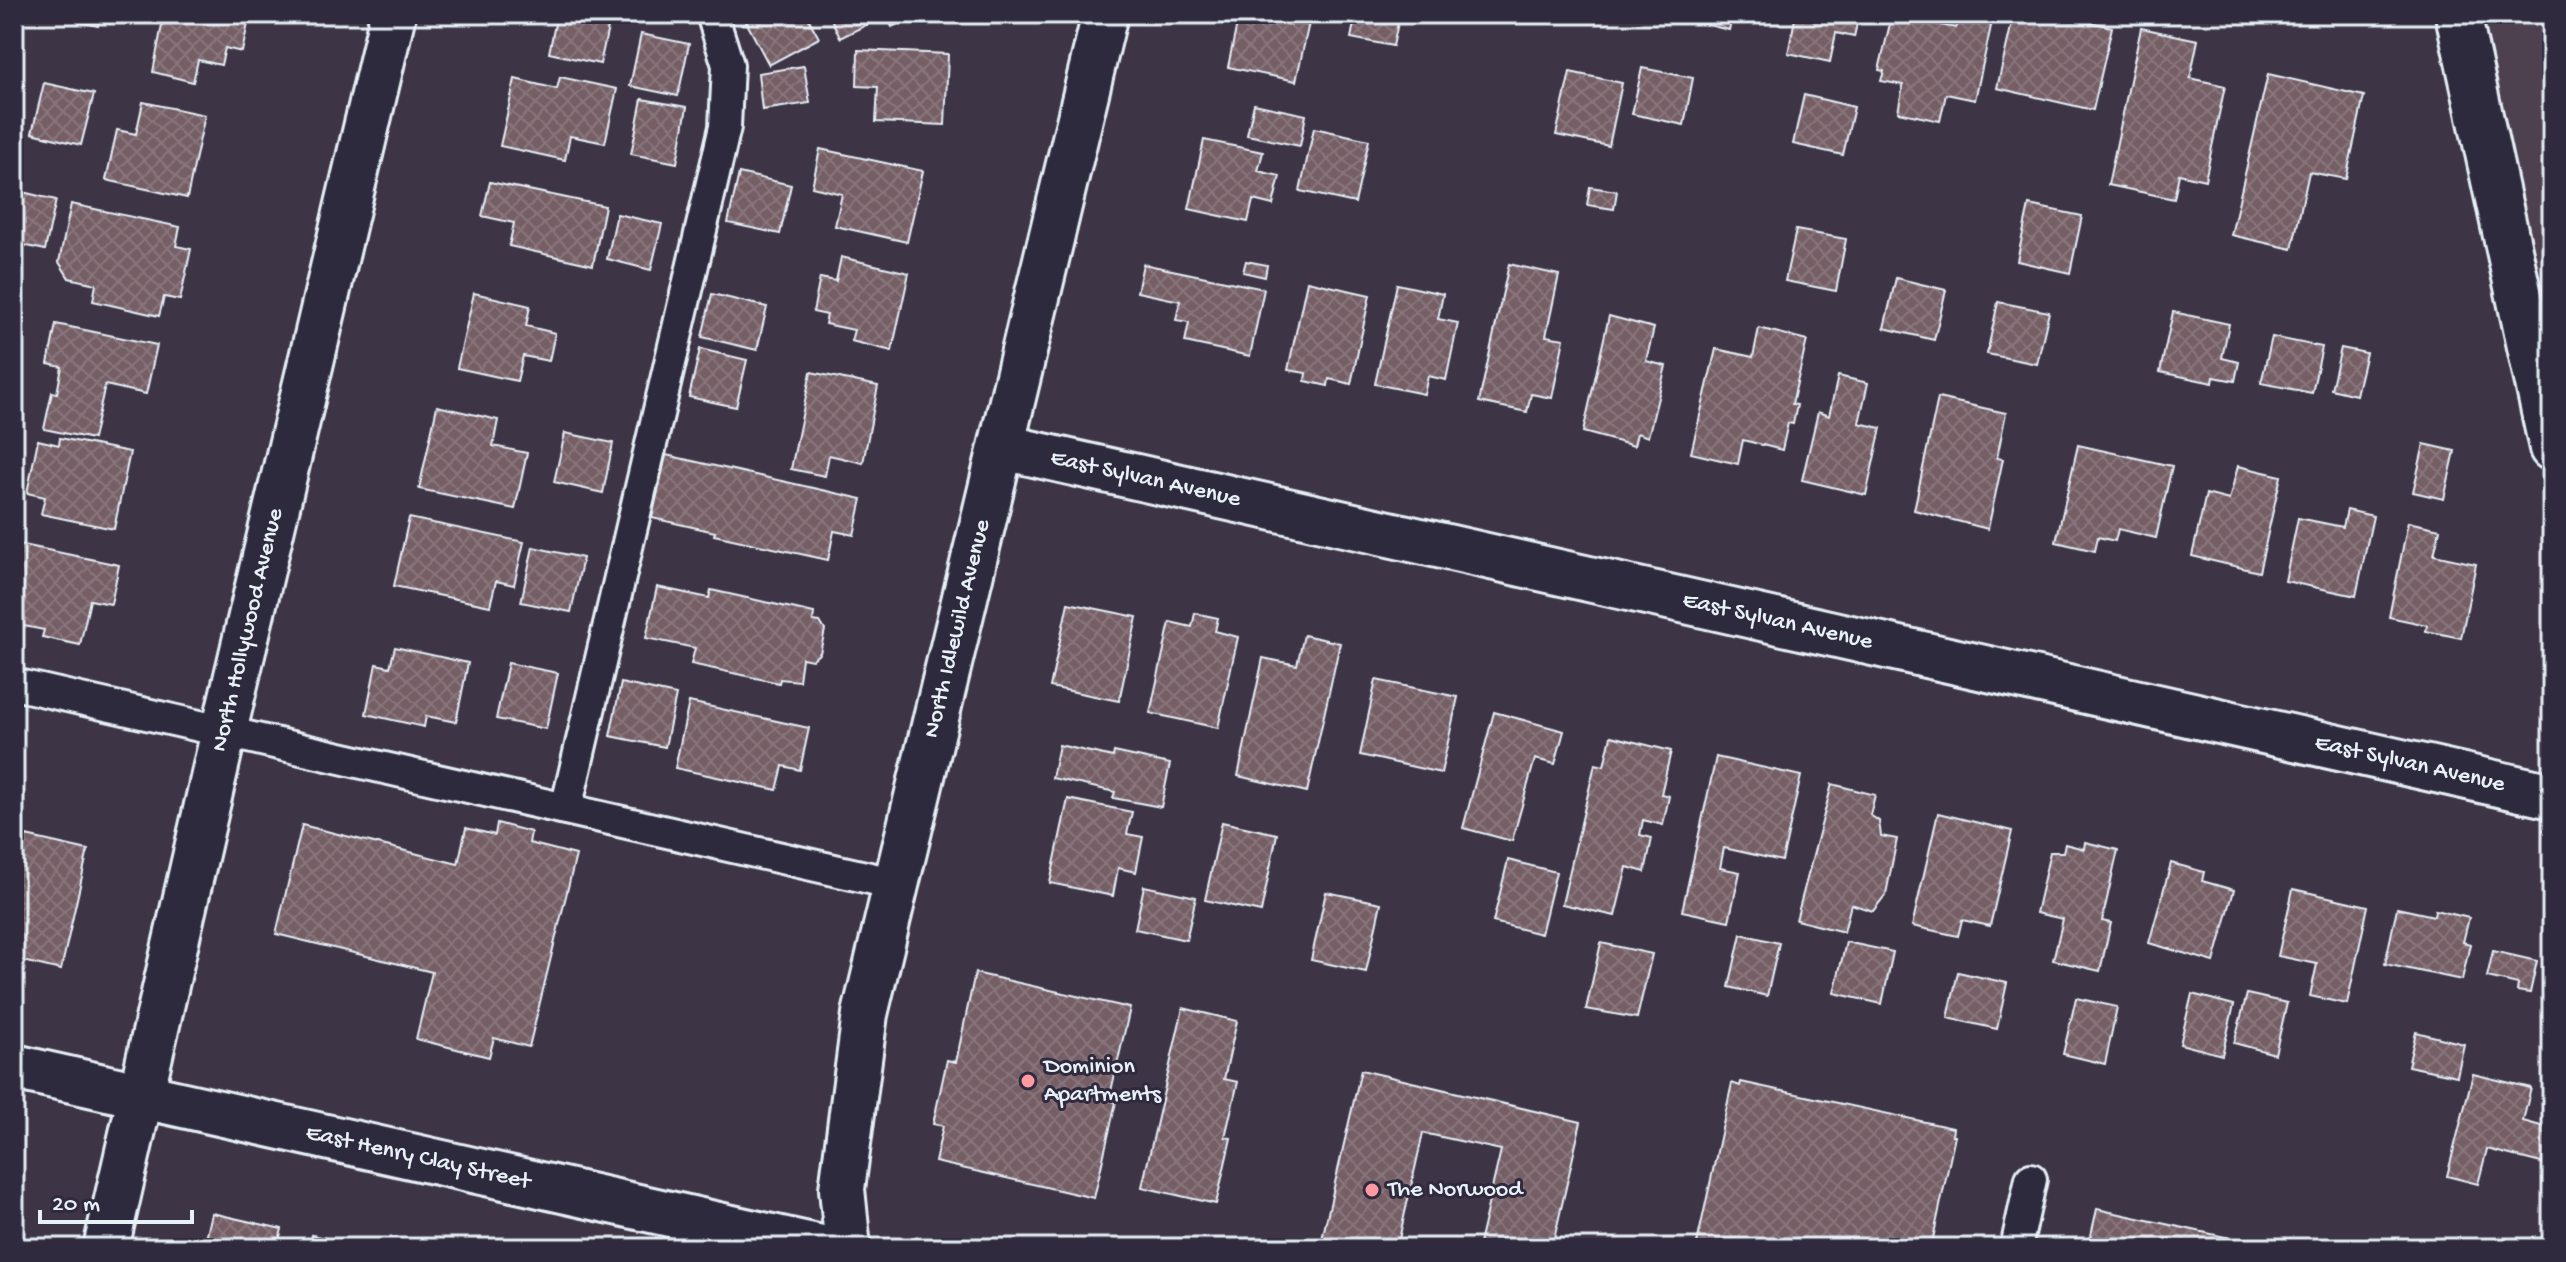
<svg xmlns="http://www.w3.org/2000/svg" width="2566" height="1262" viewBox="0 0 2566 1262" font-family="'Gochi Hand',sans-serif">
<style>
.built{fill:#4e414f}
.building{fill:url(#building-cross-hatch);stroke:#e8f1f8;stroke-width:2}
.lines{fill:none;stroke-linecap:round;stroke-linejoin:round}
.lane-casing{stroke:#e8f1f8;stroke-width:36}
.street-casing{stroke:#e8f1f8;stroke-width:50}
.secondary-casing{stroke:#e8f1f8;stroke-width:50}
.lane{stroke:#2f2a3d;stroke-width:30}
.street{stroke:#2f2a3d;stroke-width:44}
.secondary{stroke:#2f2a3d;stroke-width:44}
.poi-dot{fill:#ff9aa2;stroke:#2f2a3d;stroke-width:3}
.labels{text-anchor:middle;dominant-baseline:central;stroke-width:6;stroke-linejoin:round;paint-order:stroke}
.street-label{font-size:24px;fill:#e8f1f8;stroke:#2f2a3d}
.poi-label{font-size:24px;fill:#e8f1f8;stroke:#2f2a3d;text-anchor:start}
</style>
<defs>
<pattern id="building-cross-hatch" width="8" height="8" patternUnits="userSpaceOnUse" patternTransform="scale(2)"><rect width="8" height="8" fill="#755e65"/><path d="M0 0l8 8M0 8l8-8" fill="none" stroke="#89767c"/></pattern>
</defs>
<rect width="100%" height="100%" fill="#3d3445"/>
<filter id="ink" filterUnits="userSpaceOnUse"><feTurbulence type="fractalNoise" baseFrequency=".0125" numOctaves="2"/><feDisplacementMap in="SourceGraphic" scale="16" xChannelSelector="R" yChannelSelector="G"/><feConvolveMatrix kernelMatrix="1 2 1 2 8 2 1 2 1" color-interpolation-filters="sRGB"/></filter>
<g filter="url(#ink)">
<polygon class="built" points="2458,14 2552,14 2552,448"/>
<g class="building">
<polygon points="48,14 100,14 98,26"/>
<polygon points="164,14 250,14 242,52 225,48 221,65 198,60 193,82 153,72"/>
<polygon points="557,14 611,14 600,64 549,53"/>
<polygon points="742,14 806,14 819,38 769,65"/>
<polygon points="829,14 918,14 892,27 886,15 840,38"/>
<polygon points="1239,14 1311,14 1296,81 1228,67"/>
<polygon points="1356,14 1378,14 1399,18 1393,46 1351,38"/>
<polygon points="1676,14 1733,14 1729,30 1675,17"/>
<polygon points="1796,14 1859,14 1854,37 1836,33 1830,62 1788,53"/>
<polygon points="1959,14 1993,17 1975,100 1946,94 1940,121 1898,112 1903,85 1881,81 1884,71 1879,70 1892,15 1956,28"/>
<polygon points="2014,14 2055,14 2112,27 2093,110 1997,88"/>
<polygon points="2141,28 2198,40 2190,78 2225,86 2205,180 2179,174 2174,199 2108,185"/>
<polygon points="641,34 689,44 678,96 630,86"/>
<polygon points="858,50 948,54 945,125 876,122 878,87 857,86"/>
<polygon points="804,66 810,103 762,110 758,73"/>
<polygon points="1642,68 1693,78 1684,125 1632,114"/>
<polygon points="1570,72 1622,83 1609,146 1556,135"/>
<polygon points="2268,74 2364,96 2346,179 2309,172 2292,249 2231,235"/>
<polygon points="560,77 617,89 605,143 570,136 565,160 500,146 515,79 557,89"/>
<polygon points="44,83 94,94 81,145 32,133"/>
<polygon points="1804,95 1854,107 1843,155 1793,144"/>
<polygon points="642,99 687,107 677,163 631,154"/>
<polygon points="143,102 205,115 187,198 106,180 117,130 136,134"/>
<polygon points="1254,104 1306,115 1300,146 1247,135"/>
<polygon points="1314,128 1369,140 1355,203 1300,191"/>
<polygon points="1204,140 1263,152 1258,171 1280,176 1273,205 1253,200 1248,222 1189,209"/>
<polygon points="820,149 923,171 907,242 835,226 842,194 812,187"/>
<polygon points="739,173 791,185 780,234 728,223"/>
<polygon points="490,182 605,206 593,265 509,246 514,223 482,216"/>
<polygon points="1590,187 1617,191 1614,209 1587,205"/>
<polygon points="14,190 56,200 45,250 14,243"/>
<polygon points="71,204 180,227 176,246 191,249 180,300 164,297 159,316 93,301 96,284 69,278 59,262"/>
<polygon points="2029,205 2082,216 2070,273 2017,261"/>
<polygon points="617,214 662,224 651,270 607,259"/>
<polygon points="1796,230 1846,239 1836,291 1785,281"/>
<polygon points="841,257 909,273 892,351 851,341 854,330 825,324 827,315 813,312 820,278 836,281"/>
<polygon points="1246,261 1267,265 1265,277 1243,272"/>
<polygon points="1143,264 1264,289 1250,356 1185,342 1189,322 1176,320 1180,301 1137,292"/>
<polygon points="1509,264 1559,275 1546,336 1564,339 1552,398 1531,394 1527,412 1479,402"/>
<polygon points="1896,278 1946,290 1934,340 1884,328"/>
<polygon points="1307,281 1370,295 1351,384 1329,379 1328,386 1305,381 1306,373 1288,370"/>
<polygon points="1397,284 1443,294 1438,319 1458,323 1446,380 1428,376 1424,394 1375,384"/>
<polygon points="474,293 530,306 526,326 555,333 549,361 523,356 517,381 457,368"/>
<polygon points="712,294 767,307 757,350 702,337"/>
<polygon points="1998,302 2049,312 2037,364 1987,354"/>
<polygon points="2173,312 2229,324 2222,358 2239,362 2235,381 2214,377 2213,383 2160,372"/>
<polygon points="1609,316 1654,328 1646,361 1666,366 1648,437 1637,433 1634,446 1583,432"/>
<polygon points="56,324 157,345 146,394 105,385 93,439 44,429 52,392 57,393 62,367 48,364"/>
<polygon points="1759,328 1807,340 1792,404 1797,405 1793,424 1788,423 1782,450 1743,440 1738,464 1691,453 1716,349 1753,357"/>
<polygon points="2272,337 2322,347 2312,393 2261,383"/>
<polygon points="2341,348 2366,353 2356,395 2331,389"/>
<polygon points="700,349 747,360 736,407 689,397"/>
<polygon points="811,372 878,386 863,463 829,455 825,476 791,469"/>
<polygon points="1838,376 1868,383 1859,423 1881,428 1866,495 1802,480 1818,412 1829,416"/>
<polygon points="1938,398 2006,413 1997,458 2003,459 1988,529 1914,510"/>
<polygon points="437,406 498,420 493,446 527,453 515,509 419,489"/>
<polygon points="565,433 613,443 603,493 554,482"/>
<polygon points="60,438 130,452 114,529 41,514 45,497 27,493 38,440 59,445"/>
<polygon points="2424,444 2455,451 2444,499 2413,492"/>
<polygon points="2078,445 2172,466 2156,538 2118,529 2115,541 2098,537 2095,551 2056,542"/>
<polygon points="666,455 862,499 854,535 834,531 828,560 714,535 715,532 652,518"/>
<polygon points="2238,466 2281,476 2259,572 2192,556 2206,494 2229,500"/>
<polygon points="2347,510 2373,516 2356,596 2285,581 2298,518 2343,527"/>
<polygon points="409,518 524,542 514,585 496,581 490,606 394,586"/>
<polygon points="2408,522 2440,529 2434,555 2476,564 2461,638 2426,631 2427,625 2389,617"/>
<polygon points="14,543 119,565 111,604 90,600 80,645 42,637 44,630 14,624"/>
<polygon points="533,547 583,558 571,612 521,602"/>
<polygon points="657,587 709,598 711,590 814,613 813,621 820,622 825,630 820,653 812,660 802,658 799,681 780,679 779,683 691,664 695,648 646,638"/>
<polygon points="1068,603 1137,617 1119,701 1050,687"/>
<polygon points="1195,613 1218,618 1215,631 1238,637 1218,728 1150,713 1170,622 1192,627"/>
<polygon points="1304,635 1340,643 1307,792 1238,776 1263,658 1297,665"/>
<polygon points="395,647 468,663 456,722 426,716 424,727 366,714 376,664 390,667"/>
<polygon points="508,663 558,673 546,729 496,719"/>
<polygon points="1376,680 1458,697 1441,773 1360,755"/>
<polygon points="621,683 676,695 665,747 610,736"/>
<polygon points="689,702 809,728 800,770 783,766 777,790 675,768"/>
<polygon points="1494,712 1564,731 1555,764 1535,759 1512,841 1463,828"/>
<polygon points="1611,736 1671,751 1661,794 1669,796 1663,825 1643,820 1640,835 1652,838 1645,872 1627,867 1615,916 1562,904 1595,764 1604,766"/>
<polygon points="1059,745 1113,757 1114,752 1170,764 1161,807 1113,798 1115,792 1052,778"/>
<polygon points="1716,757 1801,776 1782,861 1724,848 1720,868 1740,872 1729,921 1682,911"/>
<polygon points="1832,784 1875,795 1870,815 1879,821 1881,836 1897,839 1886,894 1873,911 1851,904 1844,932 1796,920"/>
<polygon points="1068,799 1132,812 1127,834 1143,837 1136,872 1118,868 1113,896 1050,883"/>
<polygon points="1938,813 2012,831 1990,926 1962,920 1958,936 1912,926"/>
<polygon points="1222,822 1277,834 1261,912 1205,900"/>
<polygon points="497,823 531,832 529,843 576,855 529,1047 494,1038 489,1057 416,1039 432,972 276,934 302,825 458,864 466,828 495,835"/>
<polygon points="26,836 88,850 61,970 14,959 14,890"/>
<polygon points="2085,842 2118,850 2102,921 2111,923 2100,971 2053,960 2063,919 2036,913 2050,852 2063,852 2065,844 2084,849"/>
<polygon points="1508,860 1556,872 1541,934 1493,922"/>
<polygon points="2171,863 2204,872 2202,881 2234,890 2214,962 2149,943"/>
<polygon points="1144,886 1196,897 1186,940 1135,929"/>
<polygon points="2293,889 2368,906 2347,1004 2310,996 2317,964 2278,956"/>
<polygon points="1326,892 1381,903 1366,972 1311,960"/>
<polygon points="2397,908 2434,916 2435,910 2469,918 2463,942 2470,944 2462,980 2385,964"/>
<polygon points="1741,934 1779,943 1767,996 1729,987"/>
<polygon points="1846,942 1893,952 1882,1004 1834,993"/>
<polygon points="1601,943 1652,954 1637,1018 1586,1009"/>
<polygon points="2493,951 2537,961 2530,993 2517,991 2518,984 2487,977"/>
<polygon points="1958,972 2007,983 1997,1029 1948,1018"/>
<polygon points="975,973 1130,1008 1109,1100 1116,1102 1094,1198 935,1162 943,1126 933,1124 947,1060 956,1062"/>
<polygon points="2192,994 2234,1005 2222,1055 2180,1044"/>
<polygon points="2247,994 2287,1003 2275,1054 2234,1043"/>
<polygon points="2076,998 2117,1007 2105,1064 2063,1054"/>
<polygon points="1183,1008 1237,1021 1224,1079 1238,1082 1225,1137 1231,1138 1216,1204 1142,1187"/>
<polygon points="2416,1032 2464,1044 2457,1076 2408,1066"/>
<polygon points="1361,1070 1581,1122 1552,1248 1478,1248 1501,1150 1423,1133 1397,1248 1320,1248"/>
<polygon points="2473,1074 2531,1088 2523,1121 2552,1129 2545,1164 2487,1149 2478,1184 2447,1176"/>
<polygon points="1741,1082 1953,1128 1952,1136 1955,1136 1931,1248 1696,1248 1732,1083 1740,1086"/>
<polygon points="2097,1209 2239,1240 2237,1248 2088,1248"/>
<polygon points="212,1213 282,1229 277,1248 204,1248"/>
<polygon points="312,1235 370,1248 309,1248"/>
</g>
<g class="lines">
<defs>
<g id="lane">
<polyline points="14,684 896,884"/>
<polyline points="566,809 725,127 728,65 712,14"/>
<polyline points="2016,1248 2031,1179"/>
</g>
<g id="street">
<path id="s1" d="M1003 447 2552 796"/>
<path id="s2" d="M14 1067 821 1248"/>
<path id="s3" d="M106 1248 224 731 393 14"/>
<path id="s4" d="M848 1248 842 1189 865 1014 1105 14"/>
</g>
<polyline id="secondary" points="2458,14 2552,448"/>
</defs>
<use href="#lane" class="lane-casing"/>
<use href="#street" class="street-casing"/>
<use href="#secondary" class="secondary-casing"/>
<use href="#lane" class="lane"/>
<use href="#street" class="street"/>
<use href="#secondary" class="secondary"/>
</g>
</g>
<g class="poi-dot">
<circle cx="1028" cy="1081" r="8"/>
<circle cx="1372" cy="1190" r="8"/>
</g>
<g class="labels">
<g class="street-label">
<text stroke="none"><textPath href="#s1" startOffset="146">East Sylvan Avenue</textPath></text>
<text stroke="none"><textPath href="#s1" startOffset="794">East Sylvan Avenue</textPath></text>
<text stroke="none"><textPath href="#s4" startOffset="632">North Idlewild Avenue</textPath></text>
<text stroke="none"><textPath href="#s3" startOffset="634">North Hollywood Avenue</textPath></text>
<text stroke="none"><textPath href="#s1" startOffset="1442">East Sylvan Avenue</textPath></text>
<text stroke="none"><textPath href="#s2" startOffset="414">East Henry Clay Street</textPath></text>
</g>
<g class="poi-label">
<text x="1044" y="1067">Dominion<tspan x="1044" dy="28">Apartments</tspan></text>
<text x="1388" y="1190">The Norwood</text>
</g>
</g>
<rect width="2566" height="1262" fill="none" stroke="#2f2a3d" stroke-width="48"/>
<rect x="24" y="24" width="2518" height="1214" fill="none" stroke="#e8f1f8" stroke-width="3" filter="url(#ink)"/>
<path d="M40 1210v12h152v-12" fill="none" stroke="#e8f1f8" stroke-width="4"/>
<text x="52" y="1210" font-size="24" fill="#e8f1f8" stroke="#2f2a3d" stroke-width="6" paint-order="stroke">20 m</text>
</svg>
